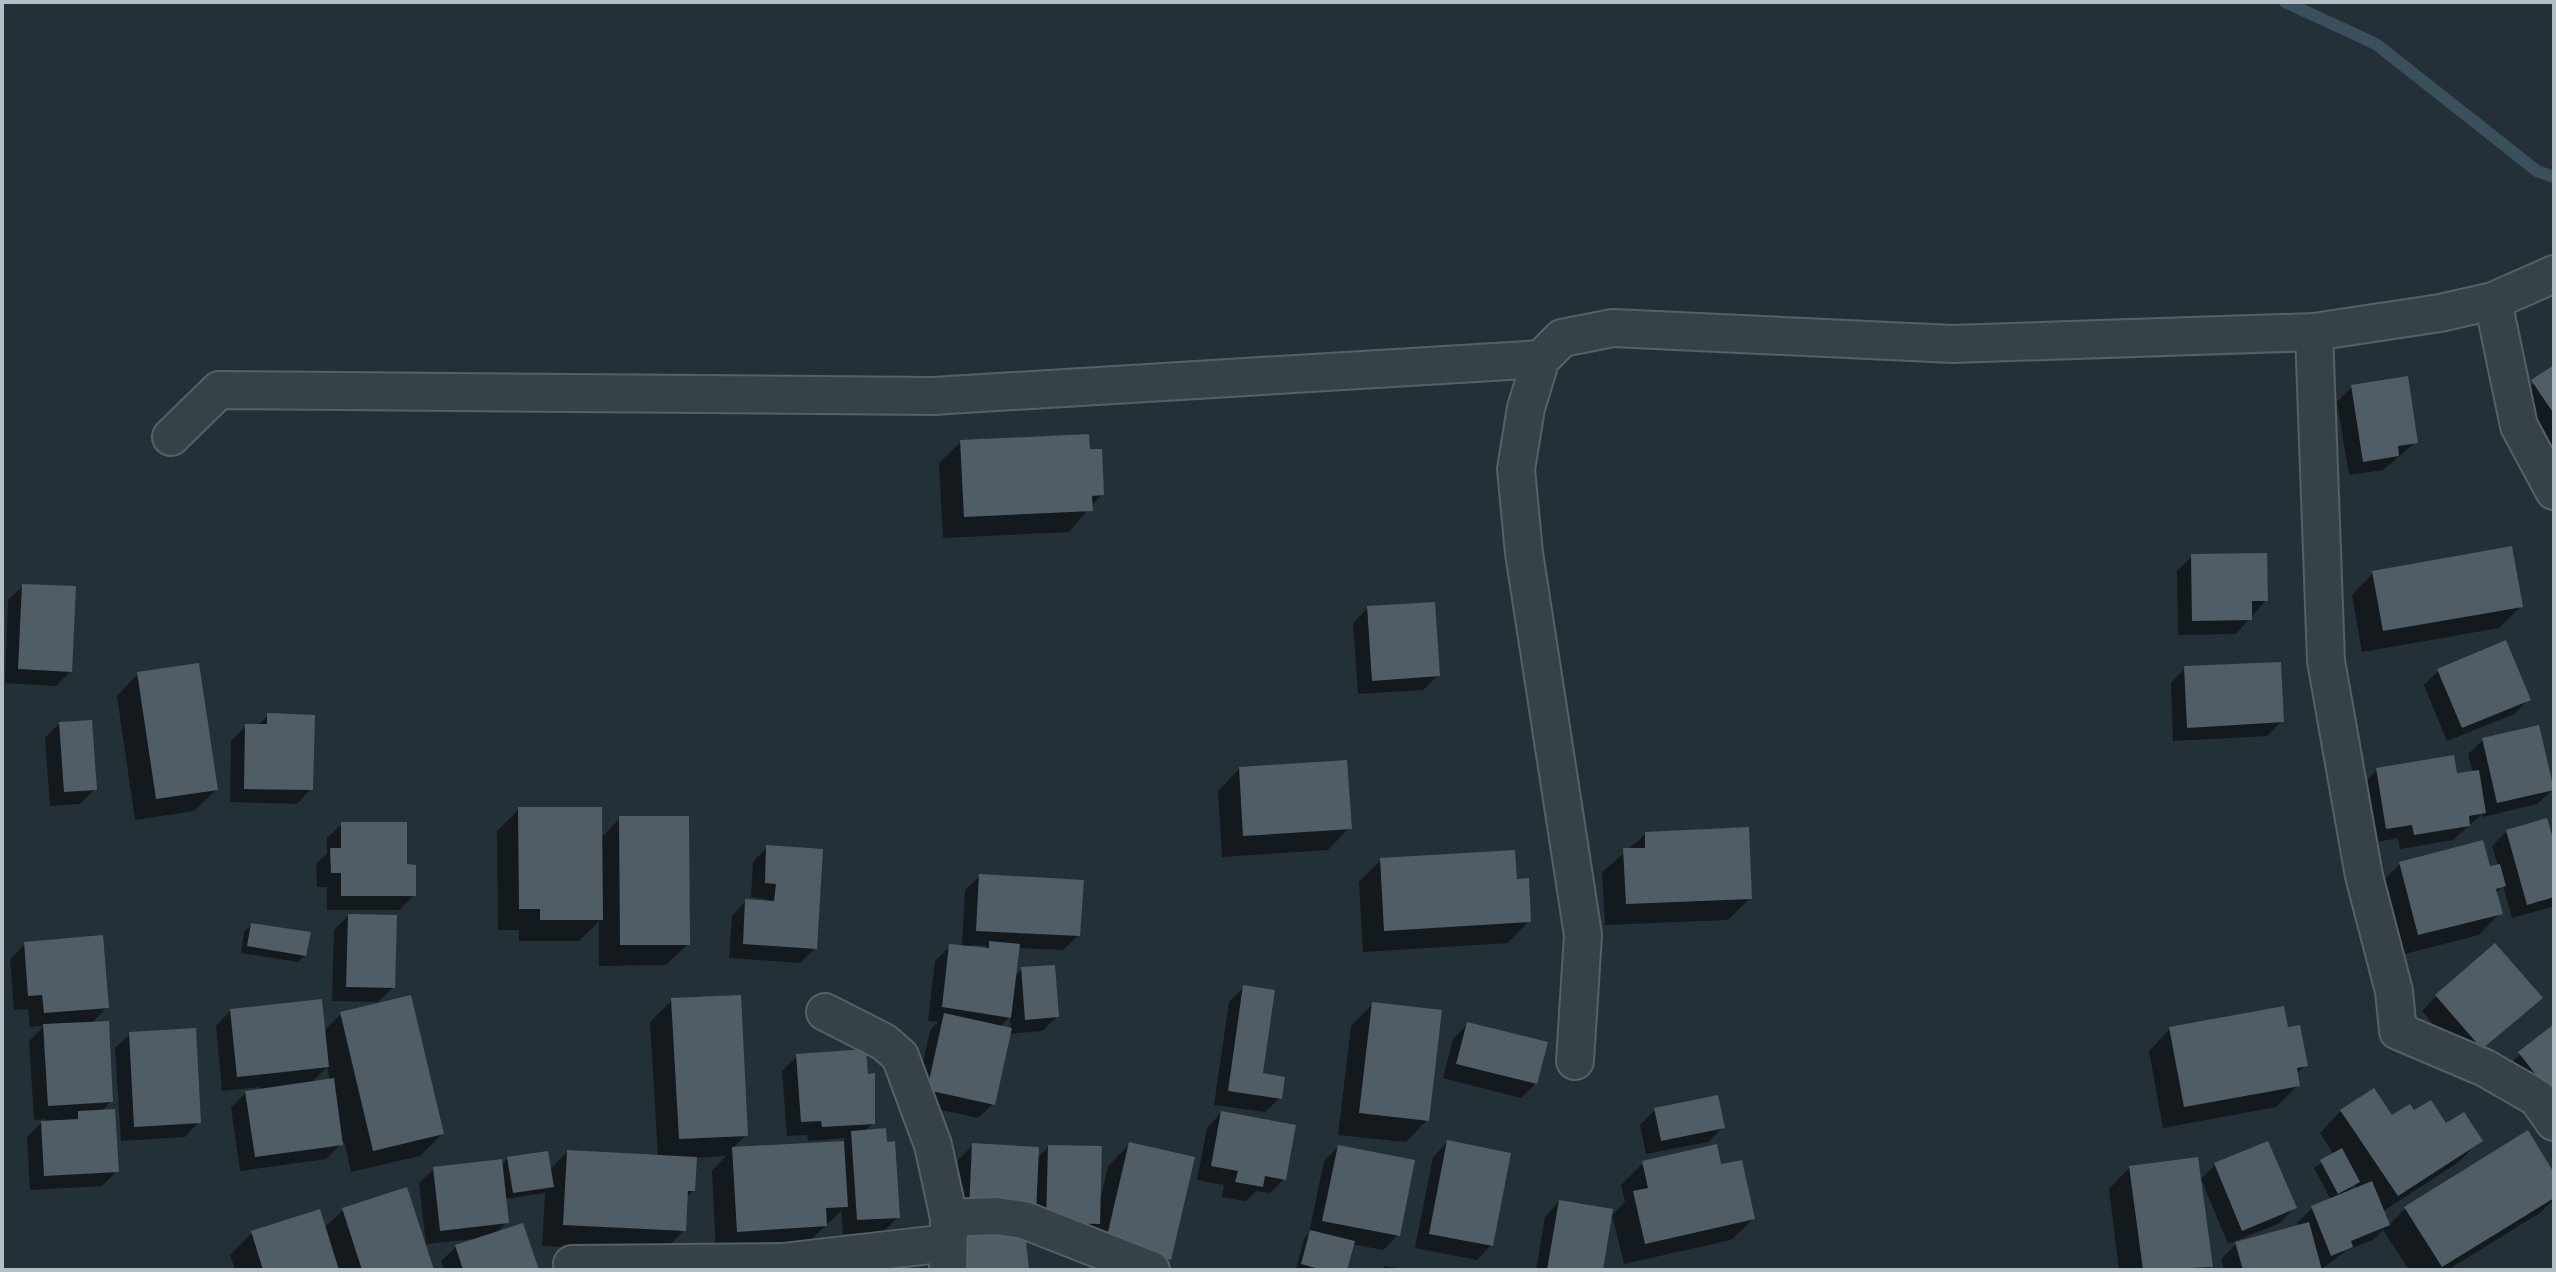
<svg xmlns="http://www.w3.org/2000/svg" width="2556" height="1272" viewBox="0 0 2556 1272" font-family="'Work Sans',sans-serif">
<style>
.shadow{fill:#0007;fill-rule:evenodd}
.lines{fill:none;stroke-linecap:round;stroke-linejoin:round}
.stream{stroke:#3a505d;stroke-width:12}
.building{fill:#505d66}
.minor-casing{stroke:#566066;stroke-width:40}
.minor{stroke:#374248;stroke-width:36}
</style>
<rect width="100%" height="100%" fill="#243037"/>
<g class="shadow">
<polygon points="2554,368 2554,450 2518,396"/>
<polygon points="2352,387 2416,442 2383,470 2349,475 2337,402"/>
<polygon points="961,442 1088,451 1102,494 1069,532 943,538 939,463"/>
<polygon points="2192,556 2266,600 2236,634 2178,635 2177,571"/>
<polygon points="2373,573 2521,606 2499,628 2362,652 2352,595"/>
<polygon points="23,586 71,671 56,686 5,683 8,600"/>
<polygon points="1368,608 1438,675 1423,690 1358,694 1353,623"/>
<polygon points="2185,668 2282,721 2267,736 2173,741 2171,683"/>
<polygon points="2438,671 2529,699 2514,714 2447,741 2424,685"/>
<polygon points="138,674 216,790 194,811 135,820 117,696"/>
<polygon points="268,715 311,789 297,804 230,802 231,741 246,726 257,726"/>
<polygon points="59,724 95,789 80,804 50,806 45,738"/>
<polygon points="2483,740 2552,790 2537,804 2483,817 2482,814 2453,840 2400,849 2398,838 2372,843 2362,785 2377,770 2455,776 2473,773 2468,754"/>
<polygon points="1239,769 1349,828 1328,850 1222,857 1218,791"/>
<polygon points="519,809 601,838 620,818 688,944 666,965 599,966 599,921 579,941 519,941 519,930 498,930 497,831"/>
<polygon points="342,824 405,866 414,895 399,910 327,910 327,887 317,887 316,864 327,854 327,838"/>
<polygon points="2554,828 2552,907 2512,918 2503,886 2495,894 2500,913 2479,935 2397,956 2379,885 2400,864 2498,866 2492,846 2507,831 2549,832"/>
<polygon points="1646,834 1750,898 1728,920 1605,925 1602,872"/>
<polygon points="767,847 815,948 800,963 729,958 732,916 746,901 767,903 767,899 751,897 753,862"/>
<polygon points="1381,860 1515,881 1529,921 1508,943 1363,952 1359,882"/>
<path d="M980 876 1078 936 1063 950 1017 948 1014 977 1022 969 1057 1017 1042 1031 1009 1034 993 1104 978 1118 914 1104 930 1030 938 1022 928 1021 935 961 950 946 962 947 965 890ZM972 945 987 946 983 950 972 948ZM1010 1017 1011 1030 1000 1027Z"/>
<polygon points="348,916 393,988 378,1002 332,1001 334,930"/>
<polygon points="251,925 305,955 298,962 241,953 244,932"/>
<polygon points="25,944 107,1007 91,1024 111,1101 102,1111 116,1172 102,1186 30,1190 27,1137 46,1119 34,1120 29,1041 44,1026 30,1027 28,1009 14,1010 10,959"/>
<polygon points="1244,987 1260,1075 1280,1098 1265,1112 1214,1105 1229,1002"/>
<polygon points="2436,996 2540,998 2466,1062 2422,1011"/>
<polygon points="672,1000 746,1135 731,1150 841,1143 846,1138 808,1141 807,1135 787,1136 782,1071 797,1056 873,1123 864,1132 898,1217 883,1232 843,1234 841,1211 803,1247 716,1253 712,1171 726,1156 695,1158 693,1190 686,1198 684,1230 663,1252 542,1246 545,1193 505,1199 507,1222 495,1234 537,1270 444,1270 441,1261 456,1247 474,1239 426,1244 419,1183 434,1169 501,1165 508,1158 549,1171 567,1152 658,1157 650,1022"/>
<polygon points="1373,1004 1427,1120 1406,1142 1338,1135 1351,1026"/>
<path d="M230 1011 323 1032 341 1014 442 1134 420 1156 351 1172 344 1141 326 1159 240 1171 231 1107 246 1093 261 1091 260 1087 222 1091 216 1026ZM327 1067 330 1081 310 1084Z"/>
<polygon points="1467,1024 1536,1083 1521,1098 1443,1078 1453,1039"/>
<polygon points="2554,1026 2554,1130 2505,1068"/>
<polygon points="2170,1029 2287,1029 2306,1065 2296,1074 2298,1085 2276,1107 2163,1128 2149,1051"/>
<polygon points="130,1034 199,1122 185,1137 121,1141 115,1048"/>
<polygon points="1655,1110 1723,1127 1708,1142 1646,1154 1640,1125"/>
<path d="M2341 1111 2392 1118 2413 1113 2480 1140 2459 1162 2382 1212 2388 1226 2405 1209 2554 1176V1199L2541 1212 2448 1270H2409L2383 1230 2373 1240 2347 1250 2320 1270H2224L2221 1259 2236 1244 2299 1227 2297 1223 2312 1208 2331 1200 2314 1168 2334 1155 2320 1133ZM2354 1185 2357 1190 2345 1195Z"/>
<polygon points="1221,1113 1284,1179 1270,1193 1256,1191 1246,1201 1222,1197 1224,1185 1197,1180 1207,1128"/>
<polygon points="1448,1142 1491,1245 1477,1260 1415,1248 1433,1157"/>
<polygon points="1130,1144 1169,1259 1158,1270 1102,1270 1085,1266 1094,1227 1084,1237 955,1224 958,1160 973,1145 1037,1159 1048,1147 1101,1196 1108,1166"/>
<polygon points="1338,1147 1398,1235 1383,1250 1352,1244 1345,1270 1296,1270 1304,1239 1309,1233 1324,1161"/>
<polygon points="1643,1163 1719,1167 1753,1219 1731,1240 1624,1264 1612,1215 1625,1202 1621,1185"/>
<polygon points="2215,1165 2294,1208 2280,1223 2228,1244 2201,1179"/>
<polygon points="2130,1167 2211,1267 2207,1270 2119,1270 2109,1189"/>
<polygon points="1559,1202 1601,1270 1536,1270 1545,1217"/>
<polygon points="343,1210 432,1270 235,1270 230,1255 252,1233 324,1228"/>
<polygon points="1385,1266 1407,1270 1381,1270"/>
</g>
<g class="lines">
<polyline class="stream" points="2285,2 2376,44 2537,171 2554,177"/>
</g>
<g class="building">
<polygon points="2554,365 2554,414 2531,380"/>
<polygon points="2408,376 2418,443 2398,446 2399,456 2363,462 2351,385"/>
<polygon points="1089,434 1090,449 1102,449 1104,495 1092,496 1093,511 964,517 960,440"/>
<polygon points="2512,546 2523,607 2383,631 2372,571"/>
<polygon points="2267,553 2268,601 2252,601 2252,620 2192,621 2191,554"/>
<polygon points="22,584 76,586 72,672 18,669"/>
<polygon points="1435,602 1440,676 1372,681 1367,606"/>
<polygon points="2506,640 2531,700 2462,728 2437,669"/>
<polygon points="2281,662 2284,722 2187,728 2184,666"/>
<polygon points="199,663 218,790 156,799 137,672"/>
<polygon points="267,713 315,715 313,790 244,789 245,724 267,724"/>
<polygon points="92,720 97,790 64,792 59,722"/>
<polygon points="2539,725 2554,790 2497,803 2482,738"/>
<polygon points="2454,755 2457,773 2479,770 2486,813 2469,816 2470,826 2414,835 2412,825 2386,829 2376,768"/>
<polygon points="1347,760 1352,829 1243,836 1239,767"/>
<polygon points="518,807 602,807 603,920 540,920 540,909 519,909"/>
<polygon points="619,816 689,816 690,945 620,945"/>
<polygon points="2547,818 2554,841 2554,897 2527,905 2506,830"/>
<polygon points="341,822 407,822 407,864 416,865 416,896 341,896 341,873 331,873 330,848 341,848"/>
<polygon points="1749,827 1752,899 1626,904 1623,848 1645,848 1645,832"/>
<polygon points="2483,840 2490,866 2500,864 2506,886 2496,889 2503,914 2418,935 2399,862"/>
<polygon points="766,845 823,849 817,949 743,944 745,899 774,901 776,884 765,883"/>
<polygon points="1515,850 1517,879 1529,878 1531,922 1384,931 1380,858"/>
<polygon points="979,874 1084,880 1080,936 976,931"/>
<polygon points="348,914 397,915 395,988 346,987"/>
<polygon points="251,923 311,932 306,956 247,946"/>
<polygon points="103,935 109,1008 44,1013 42,995 28,996 24,942"/>
<polygon points="989,941 1020,944 1011,1018 942,1007 949,944 989,948"/>
<polygon points="2495,943 2543,998 2482,1049 2435,995"/>
<polygon points="1055,965 1059,1017 1025,1020 1021,967"/>
<polygon points="1243,985 1275,990 1263,1073 1285,1077 1282,1099 1228,1091"/>
<polygon points="411,995 444,1134 373,1151 340,1012"/>
<polygon points="741,995 748,1136 679,1139 671,998"/>
<polygon points="322,999 329,1067 237,1077 230,1009"/>
<polygon points="1372,1002 1442,1010 1429,1121 1359,1113"/>
<polygon points="2284,1006 2288,1027 2300,1025 2308,1066 2297,1068 2300,1086 2184,1107 2169,1027"/>
<polygon points="944,1013 1012,1028 995,1105 927,1090"/>
<polygon points="109,1021 113,1102 48,1106 43,1024"/>
<polygon points="1467,1022 1548,1042 1537,1084 1456,1064"/>
<polygon points="2554,1024 2554,1098 2518,1052"/>
<polygon points="196,1028 201,1123 134,1127 129,1032"/>
<polygon points="866,1049 868,1074 875,1073 875,1124 822,1127 821,1121 801,1122 796,1054"/>
<polygon points="334,1078 343,1145 255,1157 245,1091"/>
<polygon points="2374,1088 2392,1115 2410,1104 2414,1110 2431,1100 2446,1123 2464,1112 2483,1141 2398,1196 2340,1110"/>
<polygon points="1718,1095 1725,1128 1661,1141 1654,1108"/>
<polygon points="115,1109 119,1172 44,1176 41,1121 78,1119 78,1111"/>
<polygon points="1221,1111 1296,1125 1286,1180 1265,1176 1263,1187 1235,1182 1238,1171 1211,1166"/>
<polygon points="886,1128 887,1142 895,1141 900,1218 857,1220 851,1131"/>
<polygon points="2528,1130 2554,1173 2554,1198 2442,1267 2404,1207"/>
<polygon points="1447,1140 1511,1153 1493,1246 1429,1234"/>
<polygon points="844,1141 848,1207 826,1208 827,1226 737,1232 732,1147"/>
<polygon points="2268,1141 2297,1208 2242,1231 2214,1163"/>
<polygon points="1129,1142 1195,1157 1171,1260 1105,1245"/>
<polygon points="972,1143 1039,1147 1036,1213 969,1210"/>
<polygon points="1717,1144 1721,1164 1742,1160 1755,1219 1645,1244 1633,1191 1648,1188 1642,1161"/>
<polygon points="1048,1145 1102,1146 1100,1224 1046,1223"/>
<polygon points="1338,1145 1415,1160 1400,1236 1322,1221"/>
<polygon points="2342,1148 2360,1182 2338,1194 2320,1160"/>
<polygon points="567,1150 697,1157 695,1191 688,1191 686,1231 563,1225"/>
<polygon points="548,1151 554,1187 513,1193 507,1157"/>
<polygon points="2198,1157 2213,1267 2143,1270 2129,1166"/>
<polygon points="502,1159 509,1223 440,1231 433,1167"/>
<polygon points="2372,1181 2390,1225 2351,1241 2353,1247 2331,1256 2311,1206"/>
<polygon points="407,1187 434,1270 362,1270 342,1208"/>
<polygon points="1559,1200 1613,1209 1603,1270 1547,1270"/>
<polygon points="320,1209 339,1270 263,1270 251,1231"/>
<polygon points="2309,1222 2322,1270 2243,1270 2235,1242"/>
<polygon points="523,1223 539,1270 463,1270 455,1245"/>
<polygon points="1310,1230 1355,1241 1347,1270 1323,1270 1301,1264"/>
<polygon points="1025,1231 1029,1270 961,1270 958,1238"/>
</g>
<g class="lines">
<defs>
<g id="minor">
<polyline points="2493,301 2519,426 2554,491"/>
<polyline points="2314,332 2326,661 2364,876 2394,991 2398,1031 2485,1068 2537,1098 2554,1122"/>
<polyline points="171,437 219,390 933,396 1541,359"/>
<polyline points="825,1012 884,1042 900,1056 933,1145 949,1218 948,1270"/>
<polyline points="1575,1061 1583,935 1524,553 1516,469 1526,408 1541,359 1562,338 1613,328 1953,344 2314,332 2440,313 2493,301 2554,274"/>
<polyline points="949,1218 995,1216 1024,1220 1151,1270"/>
<polyline points="572,1264 783,1262 948,1243"/>
</g>
</defs>
<use href="#minor" class="minor-casing"/>
<use href="#minor" class="minor"/>
</g>
<rect width="2556" height="1272" fill="none" stroke="#b3bdc4" stroke-width="8"/>
</svg>
